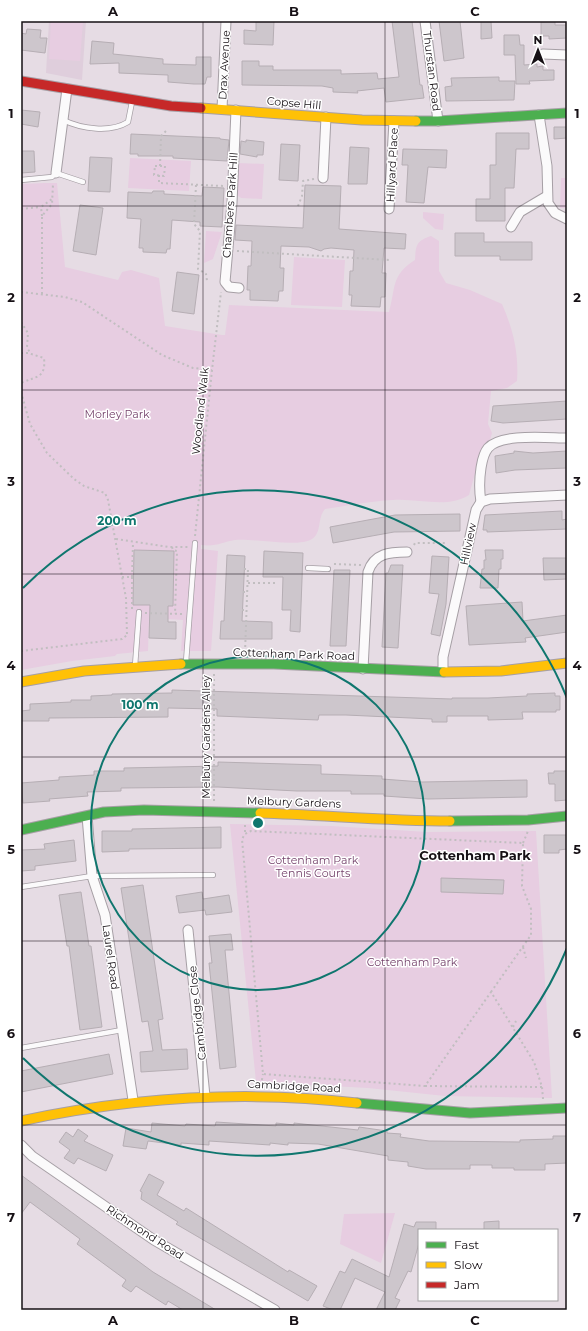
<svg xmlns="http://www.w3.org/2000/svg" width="588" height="1331" viewBox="0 0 588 1331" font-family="Montserrat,sans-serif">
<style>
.built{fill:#dfcedc}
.green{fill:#e7cde1}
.building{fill:#cdc6cc;stroke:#b6aeb4}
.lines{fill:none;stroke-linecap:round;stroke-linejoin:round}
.lane-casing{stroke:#a69fa5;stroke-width:6}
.street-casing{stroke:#a69fa5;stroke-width:11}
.fast-casing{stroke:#a69fa5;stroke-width:11}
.slow-casing{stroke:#a69fa5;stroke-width:11}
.jam-casing{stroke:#a69fa5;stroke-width:11}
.path{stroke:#c1bec0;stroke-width:2;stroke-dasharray:2 3;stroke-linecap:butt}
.lane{stroke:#fbfafb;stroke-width:4.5}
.street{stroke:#fbfafb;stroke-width:9}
.fast{stroke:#4caf50;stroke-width:9}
.slow{stroke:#ffc107;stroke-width:9}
.jam{stroke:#c62828;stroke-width:9}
.grid{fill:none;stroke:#161015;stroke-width:1;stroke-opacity:0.55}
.ring{fill:none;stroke:#0f766e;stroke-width:2}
.labels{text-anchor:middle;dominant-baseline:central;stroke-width:3;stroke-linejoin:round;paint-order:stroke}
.street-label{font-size:11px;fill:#161015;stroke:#fff}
.park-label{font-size:11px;fill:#75436c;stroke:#fff}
.quarter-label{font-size:13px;font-weight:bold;fill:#161015;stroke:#fff}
.centre{fill:#0f766e;stroke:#fff;stroke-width:2}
.ring-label{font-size:12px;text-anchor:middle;font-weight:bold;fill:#0f766e;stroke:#fff;stroke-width:3;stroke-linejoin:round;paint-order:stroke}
.neatline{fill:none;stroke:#161015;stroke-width:1.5}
.grid-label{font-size:13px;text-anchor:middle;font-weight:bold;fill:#161015}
</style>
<rect width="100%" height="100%" fill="#e6dce4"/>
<polygon class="built" points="49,21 86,21 82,80 46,73"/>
<g class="green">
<polygon points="51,21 83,21 80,61 49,59"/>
<polygon points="130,158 191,161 189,191 128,188"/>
<polygon points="238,163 264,164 262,199 241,198 237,195"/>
<polygon points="561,178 567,178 567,208 560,208"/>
<path d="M45 183H57L65 267 118 280 122 272 131 270 159 278 165 326 222 335H225L229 305 389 312C396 287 391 275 415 260 416 245 416 241 431 236L439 241V271L446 283 470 290 502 304C513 329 519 353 517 381L507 388 491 391 488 424 492 433 490 440 482 448 469 495C447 509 418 498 393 500 370 501 347 506 325 509 317 518 322 533 312 539 298 548 254 538 235 540 222 542 217 547 201 545V549L218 551 211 651H181L183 620 149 618 148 651 117 654 115 656 72 661 21 670V184Z"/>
<polygon points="423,212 444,214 443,230 435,229 423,218"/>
<polygon points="206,231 222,232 213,259 204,263"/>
<polygon points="294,257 345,260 342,307 291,305"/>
<polygon points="230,824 331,826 427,832 536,831 552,1098 445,1096 368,1088 256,1082"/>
<polygon points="395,1213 381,1263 340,1244 344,1214"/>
</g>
<g class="building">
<polygon points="256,21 274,21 273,45 244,44 244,30 256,31"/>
<polygon points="392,21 412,21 420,85 422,85 424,98 386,102 384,88 357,91 358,93 333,92 333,88 322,86 242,85 242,61 259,61 259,66 273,66 273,70 341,70 341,74 377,73 378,79 399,77"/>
<polygon points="439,21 460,21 464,58 444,61"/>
<polygon points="481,21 491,21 492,38 481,39"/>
<polygon points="555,21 555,25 567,25 567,38 549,39 549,36 541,36 541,22"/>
<polygon points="27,29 41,30 40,38 47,38 45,53 21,50 21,33 26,34"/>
<polygon points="504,35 519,35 520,45 524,45 524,65 537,64 537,67 543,66 543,70 554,70 554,80 529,81 530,84 516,84 515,55 504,55"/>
<polygon points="92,41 114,43 113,54 163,59 163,64 196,65 196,57 211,57 211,77 207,77 205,84 194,84 168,82 168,75 119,73 119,63 90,64"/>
<polygon points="499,77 499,81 515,81 514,100 446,101 445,87 452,86 451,78"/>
<polygon points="21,110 40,112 38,127 21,124"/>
<polygon points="554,127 567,127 567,138 554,139"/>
<polygon points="496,133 529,133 529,149 516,149 514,188 505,188 505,221 476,221 476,199 490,199 490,165 496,165"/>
<polygon points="131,134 220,138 220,139 229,140 227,161 173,158 173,156 138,156 138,154 130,154"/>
<polygon points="246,140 264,142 263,155 257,155 257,157 240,154 241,141 246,142"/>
<polygon points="281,144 300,145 298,181 279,180"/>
<polygon points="350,147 369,148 367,184 348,184"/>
<polygon points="403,149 447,150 446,168 428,167 424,203 406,202 408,165 402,165"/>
<polygon points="21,151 34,151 35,172 21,173"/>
<polygon points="90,157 112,158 110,192 88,191"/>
<polygon points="305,185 341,186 339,229 406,234 405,249 384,248 382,273 386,273 385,297 381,297 380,307 351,306 352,295 349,295 350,271 353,271 354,250 331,248 324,249 321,251 309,247 281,246 280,268 284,268 283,291 279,291 278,301 250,300 250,290 247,290 248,266 251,266 252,241 235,240 236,225 303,228"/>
<polygon points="203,187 224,188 222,227 200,226 200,222 172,220 170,249 167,249 166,253 143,252 143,248 139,248 141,219 127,218 128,192 152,193 153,191 164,191 164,194 202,196"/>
<polygon points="80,205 103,208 96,255 73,251"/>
<polygon points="455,233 484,233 484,242 532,242 532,260 500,260 500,256 455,256"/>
<polygon points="177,272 199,275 194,314 172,311"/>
<polygon points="567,401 567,419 503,423 491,421 493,406"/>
<polygon points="514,451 533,453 567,451 567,468 515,470 496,473 495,456 514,453"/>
<polygon points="562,511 562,520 567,519 567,529 487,532 487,530 483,530 485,515"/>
<polygon points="460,514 460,531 394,532 333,543 330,527 395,515"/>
<polygon points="134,550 174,551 173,606 168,606 168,622 176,622 176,639 149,638 150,605 133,605"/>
<polygon points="485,550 503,550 503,559 501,559 501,569 499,569 498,588 480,588 482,569 484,569 484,560 486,560"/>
<polygon points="264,551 303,553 300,632 290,631 291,610 282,610 283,577 263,577"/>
<polygon points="227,555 245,556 242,621 272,622 272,639 220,639 221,621 224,621"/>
<polygon points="432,556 449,557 446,604 440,636 431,634 439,594 429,593"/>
<polygon points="543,558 567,558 567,579 544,580"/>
<polygon points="391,565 403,565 398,648 382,647 386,573 388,573"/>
<polygon points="334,570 350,570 346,646 330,646"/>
<polygon points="522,602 523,621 567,615 567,632 525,638 526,642 469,645 466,606"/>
<polygon points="172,690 452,699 452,698 488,698 527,696 527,694 555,693 555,696 560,696 560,710 556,710 556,712 522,712 523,719 488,720 488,716 447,716 447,722 432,722 432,719 346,715 319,715 318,720 217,716 217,709 168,708 168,717 49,718 49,721 21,721 21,711 30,710 30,704 71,702 71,700 91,700 91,696 112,695 112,694 172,693"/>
<polygon points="218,762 321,765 321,774 382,776 382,779 422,782 527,780 527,797 428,799 384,796 384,794 351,794 351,791 297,791 218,787 121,788 121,791 87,792 88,796 49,799 50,801 23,803 21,783 59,780 59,777 94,775 94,771 124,771 124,768 218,766"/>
<polygon points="554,771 567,771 567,800 555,801 555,784 549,784 548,773 554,773"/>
<polygon points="221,827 221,848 129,849 129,851 102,852 102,831 132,831 132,829"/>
<polygon points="544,835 567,835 567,849 559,850 559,853 544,853"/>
<polygon points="74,840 76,861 35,866 35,870 21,871 21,850 45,849 44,844"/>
<polygon points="441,878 504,880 503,894 441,892"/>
<polygon points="143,885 163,1019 158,1020 162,1050 187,1049 188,1069 141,1072 140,1052 153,1051 148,1021 142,1022 121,888"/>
<polygon points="81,892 89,946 91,946 102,1027 80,1030 69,946 67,946 59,895"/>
<polygon points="202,892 203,899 229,895 232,912 206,915 205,910 179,913 176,896"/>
<polygon points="231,934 233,950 225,950 236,1067 220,1069 209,963 212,963 209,936"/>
<polygon points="109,1054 113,1074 21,1092 21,1071"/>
<polygon points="216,1122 276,1126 276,1123 294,1125 294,1123 358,1130 359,1127 387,1131 387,1133 401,1134 400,1137 429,1141 520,1142 520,1140 553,1139 553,1136 567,1136 567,1163 545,1164 545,1170 514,1170 514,1168 492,1168 492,1165 470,1165 470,1169 426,1169 408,1166 408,1162 388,1160 388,1156 318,1144 288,1143 288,1145 270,1143 270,1145 209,1141 209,1145 181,1143 181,1145 148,1141 146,1149 123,1146 126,1128 151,1132 152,1123 185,1126 186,1124 215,1126"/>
<polygon points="78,1129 88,1136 84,1141 113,1155 106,1171 78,1158 74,1164 64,1158 70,1150 59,1142 66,1132 73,1137"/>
<polygon points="149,1174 164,1182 157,1195 184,1211 186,1208 288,1272 289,1270 317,1286 308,1301 176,1224 178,1222 141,1199 142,1192 140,1191"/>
<polygon points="21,1175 153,1272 216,1310 183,1310 168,1301 166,1305 136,1286 131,1292 122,1286 126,1280 77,1244 80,1239 30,1202 21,1214"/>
<polygon points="499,1221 499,1230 484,1230 484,1222"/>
<polygon points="416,1222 436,1222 436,1230 419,1230 419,1243 411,1272 408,1271 395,1298 400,1300 395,1310 376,1310 385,1292 355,1278 340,1310 333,1310 323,1306 340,1271 345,1273 352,1259 389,1277 404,1224 414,1227"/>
</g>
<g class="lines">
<defs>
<g id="lane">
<path d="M63 120C82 129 110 133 128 122L132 102"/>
<polyline points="21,180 52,177 56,173 83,182"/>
<polyline points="308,568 328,569"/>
<polyline points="186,662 195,543"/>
<polyline points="135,666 139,612"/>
<polyline points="21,887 92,876 213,875"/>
<polyline points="21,1048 122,1030"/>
</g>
<g id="street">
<polyline points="425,21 438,121"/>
<polyline points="543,54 567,55"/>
<polyline points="222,109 226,21"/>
<polyline points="236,110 232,203 225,282 229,287 239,288"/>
<polyline points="539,115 547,166 548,203 555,213 567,219"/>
<polyline points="56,173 67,89"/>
<polyline points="323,178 326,117"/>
<polyline points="389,209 394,121"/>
<polyline points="511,227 520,212 547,196"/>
<path d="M481 502C479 490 479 481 481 468 482 462 483 454 488 448 501 433 548 438 567 438"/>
<path d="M363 669 368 572C374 553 390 552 407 552"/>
<polyline points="443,671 443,657 476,510 481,502 490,499 567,495"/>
<polyline points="87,816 92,876 105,915 133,1100"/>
<polyline points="188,930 205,1096"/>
<polyline points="21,1145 32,1156 154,1240 275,1310"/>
</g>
<g id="fast">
<polyline points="416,121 438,121 567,113"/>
<polyline points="181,664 274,664 444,672"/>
<polyline points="450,821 528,820 567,816"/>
<polyline points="21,830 104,812 144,810 260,813"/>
<polyline points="357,1103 470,1113 567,1108"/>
</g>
<g id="slow">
<polyline points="201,108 362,120 416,121"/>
<polyline points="444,672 501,671 567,663"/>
<polyline points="21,682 84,671 181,664"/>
<path d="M260 813C324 815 387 821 450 821"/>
<path d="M21 1121C133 1097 244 1090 357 1103"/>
</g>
<polyline id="jam" points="21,81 171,106 201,108"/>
</defs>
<use href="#lane" class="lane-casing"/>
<use href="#street" class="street-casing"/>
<use href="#fast" class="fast-casing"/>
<use href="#slow" class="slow-casing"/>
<use href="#jam" class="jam-casing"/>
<g class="path">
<polygon points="155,166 165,166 164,176 154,175"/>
<polyline points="160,166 161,136 167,130"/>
<polyline points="159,175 159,183 224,186"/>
<polyline points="196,185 194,224 200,231 198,269 206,274 207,281"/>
<polyline points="298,206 302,196 303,181 314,179"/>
<polyline points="21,209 41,207"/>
<polyline points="42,216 41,207 52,199"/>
<polyline points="237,251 389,260"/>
<polyline points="21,292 65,297 82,302 162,355 193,368 212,370"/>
<polyline points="42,294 42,216 52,204 53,184"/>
<polyline points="21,322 28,333 27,347 30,353"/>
<path d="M21 353H28L44 358C46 378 37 376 21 383"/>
<polyline points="21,392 30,424 47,453 74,479 84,486 105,493 108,500 126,598 127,635"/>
<polyline points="195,536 212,370 221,292"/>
<polyline points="116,539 169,547 188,547"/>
<polyline points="414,545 415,543 446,543"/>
<polyline points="172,547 173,550 177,551 175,614"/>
<polyline points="334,564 361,565"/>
<polyline points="244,569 248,569 245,653"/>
<polyline points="122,577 132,577 132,610"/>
<polyline points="132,577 133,542"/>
<polyline points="248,583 278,583"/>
<polyline points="243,592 247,592"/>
<polyline points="242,610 247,610"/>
<polyline points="145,613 183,614"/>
<polyline points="21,651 122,639 127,635"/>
<polyline points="214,674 214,801"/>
<polyline points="245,825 245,834"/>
<polyline points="523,843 528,831"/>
<polyline points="523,947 526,958"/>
<polyline points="491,992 531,935 531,909 522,886 523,843 251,831 245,834 242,839 263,1074 425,1086 491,992 534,1062 542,1087 543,1099"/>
<polyline points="513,1027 516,1021"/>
<polyline points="261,1085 263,1074"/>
<polyline points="425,1086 542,1087"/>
</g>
<use href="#lane" class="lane"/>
<use href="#street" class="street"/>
<use href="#fast" class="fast"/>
<use href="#slow" class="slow"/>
<use href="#jam" class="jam"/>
</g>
<path class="grid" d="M203 21V1310M385 21V1310M21 206H567M21 390H567M21 574H567M21 757H567M21 941H567M21 1125H567"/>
<g class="ring">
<circle cx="258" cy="823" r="167"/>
<path d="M567 948A333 333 0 0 1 23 1058M23 588A333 333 0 0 1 567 698"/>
</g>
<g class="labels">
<g class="street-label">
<text transform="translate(224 65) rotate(-87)">Drax Avenue</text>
<text transform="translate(432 71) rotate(83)">Thurstan Road</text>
<text transform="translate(294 103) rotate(5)">Copse Hill</text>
<text transform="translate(392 165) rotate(-87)">Hillyard Place</text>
<text transform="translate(230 205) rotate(-86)">Chambers Park Hill</text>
<text transform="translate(200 411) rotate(-84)">Woodland Walk</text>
<text transform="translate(468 544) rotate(-78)">Hillview</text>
<text transform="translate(294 654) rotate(2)">Cottenham Park Road</text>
<text transform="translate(206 737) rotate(-90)">Melbury Gardens Alley</text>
<text transform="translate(294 802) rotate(2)">Melbury Gardens</text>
<text transform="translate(111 957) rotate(82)">Laurel Road</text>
<text transform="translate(197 1013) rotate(-96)">Cambridge Close</text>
<text transform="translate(294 1086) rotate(3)">Cambridge Road</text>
<text transform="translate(145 1232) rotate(33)">Richmond Road</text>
</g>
<g class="park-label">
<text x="117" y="414">Morley Park</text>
<text x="313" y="860">Cottenham Park<tspan x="313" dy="13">Tennis Courts</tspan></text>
<text x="412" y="962">Cottenham Park</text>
</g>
<g class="quarter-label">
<text x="475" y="855">Cottenham Park</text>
</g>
</g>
<circle cx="258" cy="823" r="6" class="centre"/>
<g class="ring-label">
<text x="117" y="525">200 m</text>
<text x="140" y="709">100 m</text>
</g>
<rect width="588" height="1331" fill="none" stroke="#ffffff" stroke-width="44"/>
<rect x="418" y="1229" width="140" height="72" fill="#ffffff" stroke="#a29fa1"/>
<rect x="426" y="1242" width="20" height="6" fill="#4caf50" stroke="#a29fa1"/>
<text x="454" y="1249" font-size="12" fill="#161015">Fast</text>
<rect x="426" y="1262" width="20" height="6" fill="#ffc107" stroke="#a29fa1"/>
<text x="454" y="1269" font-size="12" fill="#161015">Slow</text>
<rect x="426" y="1282" width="20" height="6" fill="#c62828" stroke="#a29fa1"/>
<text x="454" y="1289" font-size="12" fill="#161015">Jam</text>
<g transform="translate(538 50)" stroke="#ffffff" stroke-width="3" paint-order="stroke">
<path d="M0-3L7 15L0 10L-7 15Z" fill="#161015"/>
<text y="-6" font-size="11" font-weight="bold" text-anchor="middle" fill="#161015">N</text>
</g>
<rect x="22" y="22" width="544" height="1287" class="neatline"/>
<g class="grid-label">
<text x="113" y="16">A</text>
<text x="294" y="16">B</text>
<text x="475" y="16">C</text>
<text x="11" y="118">1</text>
<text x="577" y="118">1</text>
<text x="11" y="302">2</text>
<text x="577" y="302">2</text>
<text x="11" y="486">3</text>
<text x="577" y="486">3</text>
<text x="11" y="670">4</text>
<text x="577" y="670">4</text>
<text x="11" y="854">5</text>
<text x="577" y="854">5</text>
<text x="11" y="1038">6</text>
<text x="577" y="1038">6</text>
<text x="11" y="1222">7</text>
<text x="577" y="1222">7</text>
<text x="113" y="1325">A</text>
<text x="294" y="1325">B</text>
<text x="475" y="1325">C</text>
</g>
</svg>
